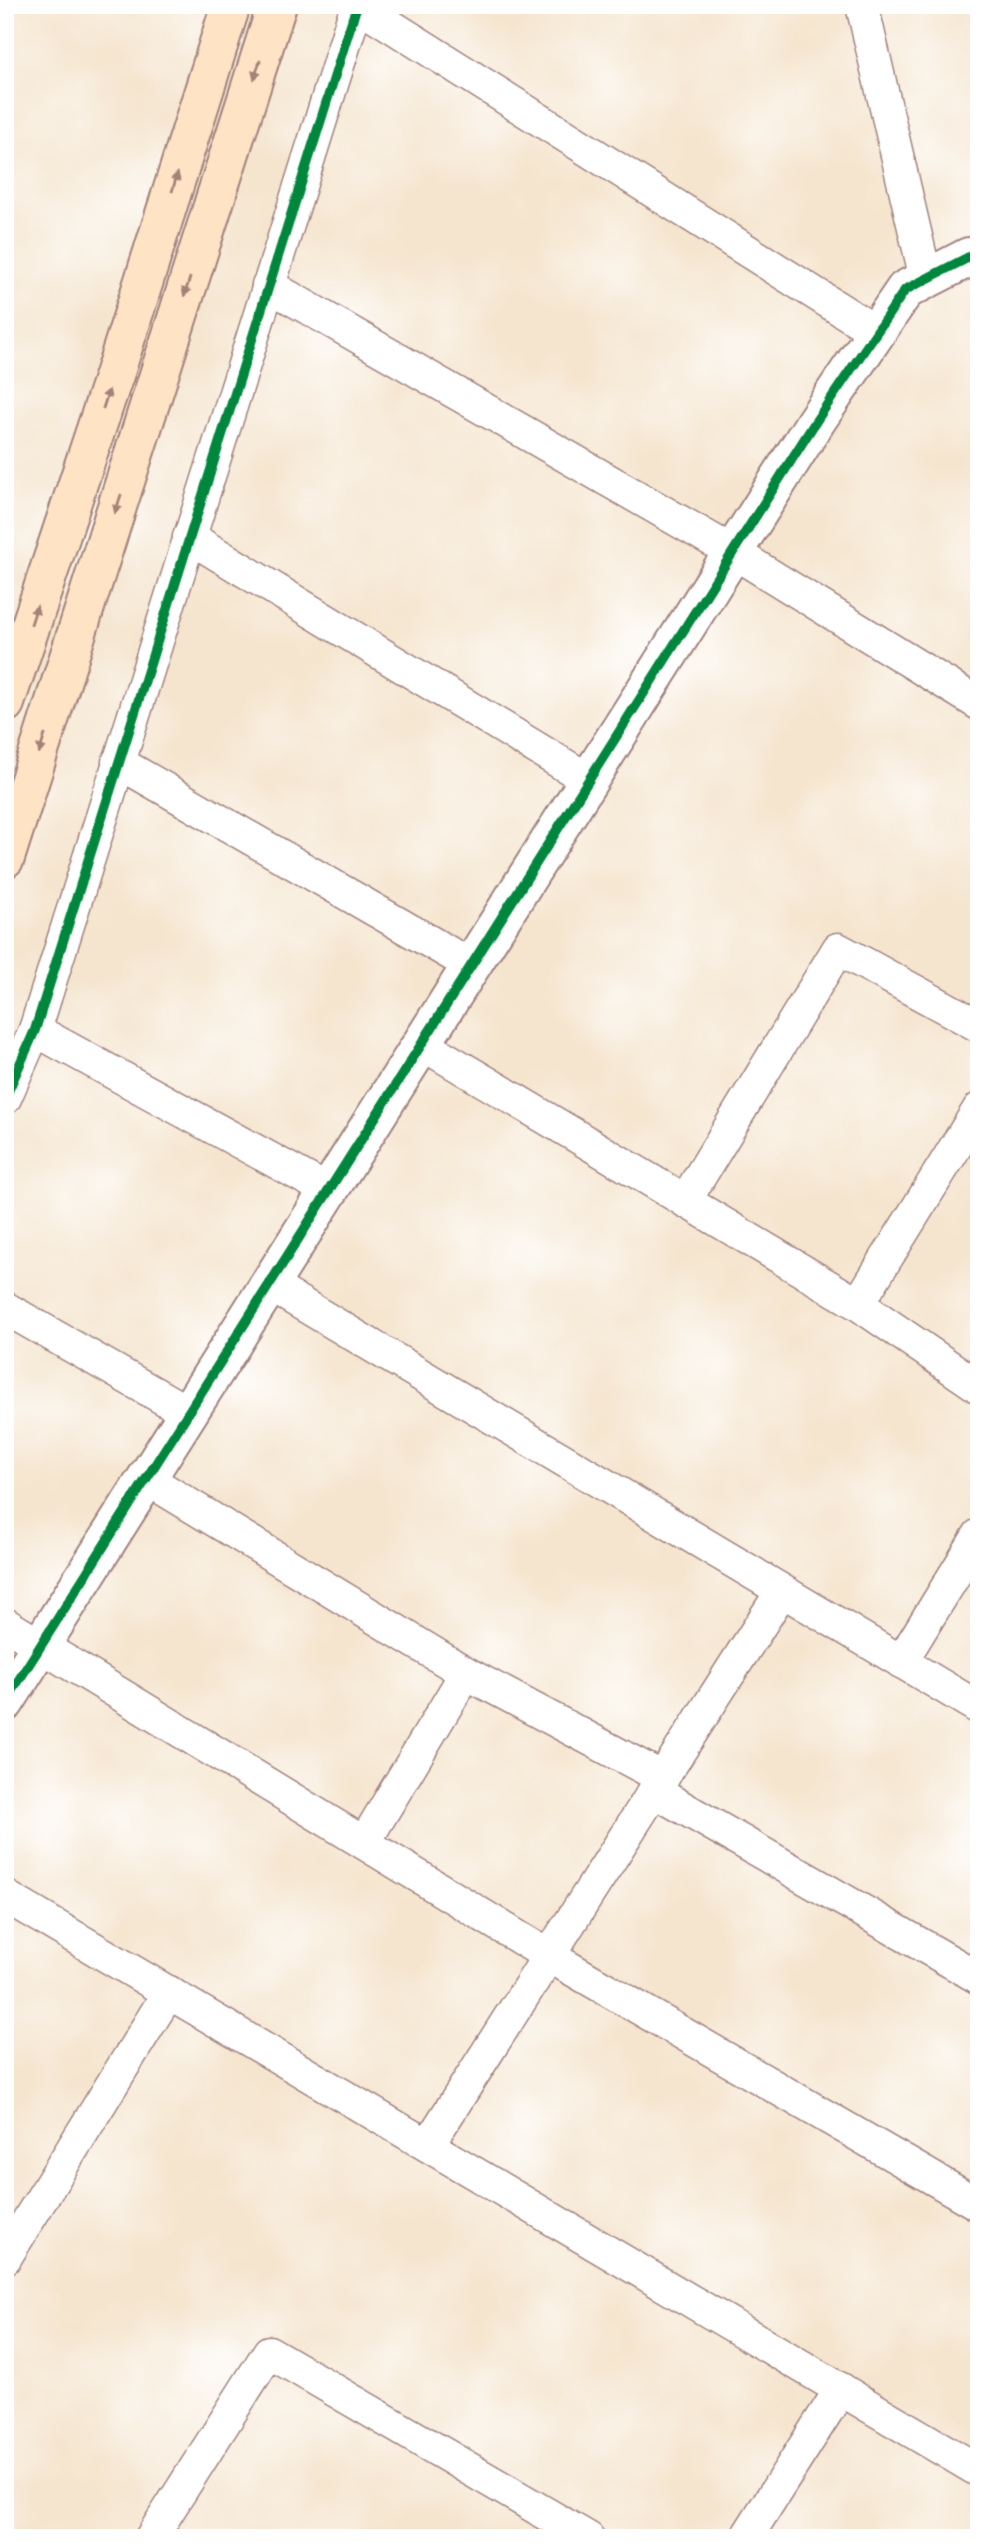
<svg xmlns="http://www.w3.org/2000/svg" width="984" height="2543" viewBox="0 0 984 2543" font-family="'IM FELL English',serif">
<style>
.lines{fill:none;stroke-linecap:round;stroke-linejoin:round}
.minor-casing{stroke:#a0827d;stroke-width:35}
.tertiary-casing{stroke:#a0827d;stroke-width:42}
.secondary-casing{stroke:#a0827d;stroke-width:42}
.minor{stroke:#fff;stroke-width:32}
.tertiary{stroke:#fff;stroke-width:38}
.secondary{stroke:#fee4c5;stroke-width:38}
.cycleway-casing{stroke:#fff;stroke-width:15}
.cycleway{stroke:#00873e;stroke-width:10}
.oneway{fill:#a48278}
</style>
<rect width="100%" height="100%" fill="#fff"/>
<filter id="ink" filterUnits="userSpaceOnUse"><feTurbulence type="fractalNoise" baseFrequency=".0143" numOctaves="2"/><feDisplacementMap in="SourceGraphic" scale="14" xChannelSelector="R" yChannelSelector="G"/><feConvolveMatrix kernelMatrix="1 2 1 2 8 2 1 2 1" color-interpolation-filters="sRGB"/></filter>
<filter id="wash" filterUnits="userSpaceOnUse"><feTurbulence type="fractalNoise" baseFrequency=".00686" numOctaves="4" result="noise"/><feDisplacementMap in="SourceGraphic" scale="28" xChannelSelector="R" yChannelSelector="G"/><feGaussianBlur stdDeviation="1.57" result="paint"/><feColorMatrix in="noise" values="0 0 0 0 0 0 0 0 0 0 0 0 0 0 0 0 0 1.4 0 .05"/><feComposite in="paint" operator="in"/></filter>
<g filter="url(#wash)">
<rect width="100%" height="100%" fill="#f5e5cf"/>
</g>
<g filter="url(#ink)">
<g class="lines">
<defs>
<g id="minor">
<polyline points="358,5 876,332"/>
<polyline points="862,5 926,279"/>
<polyline points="268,285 733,552 979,704"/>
<polyline points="189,537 589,780"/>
<polyline points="118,762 472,966"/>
<polyline points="35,1030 329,1191"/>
<polyline points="422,1044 858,1304 979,1109"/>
<polyline points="5,1098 35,1030 357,5"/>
<polyline points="685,1201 838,949 979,1026"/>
<polyline points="270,1285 979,1708"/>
<polyline points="858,1304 979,1387"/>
<polyline points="5,1308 189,1413"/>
<polyline points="5,1624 364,1843 466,1673 147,1479"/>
<polyline points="901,1662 979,1535"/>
<polyline points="466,1673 663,1778"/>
<polyline points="654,1791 979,1978"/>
<polyline points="364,1843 549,1956 979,2205"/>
<polyline points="5,1896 979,2471"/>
<polyline points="428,2145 782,1591"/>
<polyline points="5,2258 169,1992"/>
<polyline points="151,2538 269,2352 588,2538"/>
<polyline points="746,2538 841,2389"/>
</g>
<polyline id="tertiary" points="5,1702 816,421 905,290 969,257 979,257"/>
<g id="secondary">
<polyline points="5,703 117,366 231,5"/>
<polyline points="5,858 277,5"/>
</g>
</defs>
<use href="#minor" class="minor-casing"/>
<use href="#tertiary" class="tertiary-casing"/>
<use href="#secondary" class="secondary-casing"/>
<use href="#minor" class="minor"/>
<use href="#tertiary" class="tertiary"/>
<use href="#secondary" class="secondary"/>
<defs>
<g id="cycleway">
<polyline points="5,1098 35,1030 357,5"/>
<polyline points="5,1702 816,421 905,290 969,257 979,257"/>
</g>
</defs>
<use href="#cycleway" class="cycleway-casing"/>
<use href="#cycleway" class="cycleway"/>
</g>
<defs><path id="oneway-solid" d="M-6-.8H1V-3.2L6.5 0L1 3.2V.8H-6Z" transform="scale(1.75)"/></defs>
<g class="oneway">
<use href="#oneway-solid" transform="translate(257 70) rotate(108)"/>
<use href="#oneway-solid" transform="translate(175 182) rotate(-73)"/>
<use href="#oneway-solid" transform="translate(187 287) rotate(108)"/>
<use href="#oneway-solid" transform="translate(106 399) rotate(-72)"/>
<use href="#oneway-solid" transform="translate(118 504) rotate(108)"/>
<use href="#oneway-solid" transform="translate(34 615) rotate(-72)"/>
<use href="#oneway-solid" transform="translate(42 744) rotate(108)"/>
</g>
</g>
<rect width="984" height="2543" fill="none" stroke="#fff" stroke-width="28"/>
</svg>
